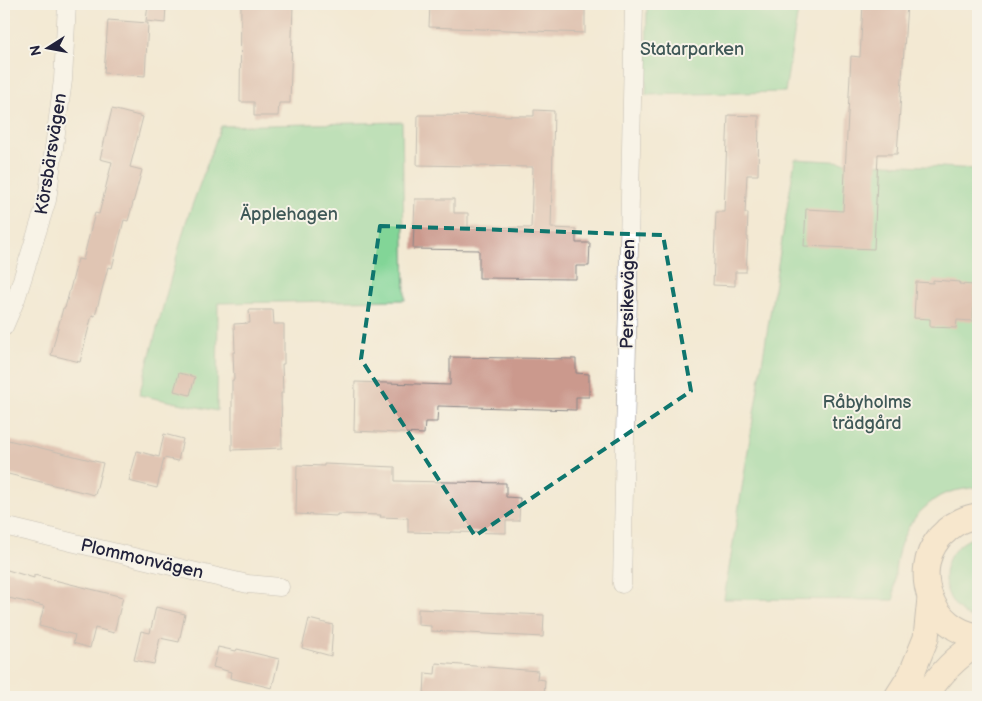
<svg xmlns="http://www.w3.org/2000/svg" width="982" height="701" viewBox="0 0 982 701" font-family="'Balsamiq Sans',sans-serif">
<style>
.green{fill:#82d597;stroke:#527c69}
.building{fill:#cb998d}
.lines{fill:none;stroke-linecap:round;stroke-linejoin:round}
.street-casing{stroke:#8a8687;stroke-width:19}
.secondary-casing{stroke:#8a8687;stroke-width:27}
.street{stroke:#fff;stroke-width:18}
.secondary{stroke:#fde5c5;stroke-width:25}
.marked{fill:none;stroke:#0f766e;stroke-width:4;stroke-dasharray:10 6;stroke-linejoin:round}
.labels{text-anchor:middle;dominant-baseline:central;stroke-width:4;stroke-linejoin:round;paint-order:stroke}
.park-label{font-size:18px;fill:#3f5857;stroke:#f7f3e8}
.street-label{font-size:18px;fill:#22223b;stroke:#f7f3e8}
</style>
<rect width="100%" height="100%" fill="#f7f3e8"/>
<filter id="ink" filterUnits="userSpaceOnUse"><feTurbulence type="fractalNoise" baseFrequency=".02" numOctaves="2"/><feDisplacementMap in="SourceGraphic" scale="10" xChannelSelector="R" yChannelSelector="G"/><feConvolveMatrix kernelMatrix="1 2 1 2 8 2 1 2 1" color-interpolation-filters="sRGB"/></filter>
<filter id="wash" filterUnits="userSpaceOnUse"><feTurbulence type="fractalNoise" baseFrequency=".0096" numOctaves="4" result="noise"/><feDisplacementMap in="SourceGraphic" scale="20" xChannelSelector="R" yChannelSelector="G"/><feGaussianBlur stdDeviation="1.12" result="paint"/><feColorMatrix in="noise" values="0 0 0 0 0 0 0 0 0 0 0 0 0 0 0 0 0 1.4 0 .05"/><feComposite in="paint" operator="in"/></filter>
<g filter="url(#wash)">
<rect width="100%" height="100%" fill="#f3e9d3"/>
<g class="green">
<polygon points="647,4 799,4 785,92 646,95"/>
<polygon points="402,122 405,300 218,303 217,411 139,395 186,222 221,126"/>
<path d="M795 159 978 169V487C966 489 952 490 940 496 933 500 925 507 919 513 896 539 894 567 894 600L724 599Z"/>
<path d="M978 536V621C935 607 933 548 978 536Z"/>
</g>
<g id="blocks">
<g class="building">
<polygon points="148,4 166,4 165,23 146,21"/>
<polygon points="241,4 293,4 290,103 279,103 278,116 254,116 254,102 240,102"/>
<polygon points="430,4 585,4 585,33 429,27"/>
<polygon points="863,4 907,4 897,154 878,154 874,249 804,246 806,209 843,211 851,56 860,57"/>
<polygon points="108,20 148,23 145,76 104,73"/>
<polygon points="112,109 143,117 130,167 142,170 128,221 124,220 112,268 108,267 95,316 92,315 80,362 51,355 63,308 65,308 78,259 83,260 95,213 99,214 112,162 100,159"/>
<polygon points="534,110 554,111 551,228 576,229 576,243 590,243 589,266 576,266 576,279 479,278 479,250 413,249 415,199 454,199 454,213 468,213 468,227 531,228 533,167 417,165 418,115 534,116"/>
<polygon points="728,115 759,116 758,175 747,175 745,213 748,213 747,237 748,237 746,272 735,272 735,286 713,285 716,212 724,212"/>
<polygon points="933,280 960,282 959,284 975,285 973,321 957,320 956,328 930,327 930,319 914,318 916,282 933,283"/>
<polygon points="249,310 273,310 274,324 284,324 284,364 282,364 283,393 281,393 282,448 232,450 232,380 234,380 233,352 235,352 234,324 250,323"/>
<polygon points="450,357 576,359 576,373 589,374 589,397 576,397 576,410 438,406 437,422 425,422 424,434 354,431 355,382 450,385"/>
<polygon points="179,373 195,377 190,395 174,391"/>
<polygon points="164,434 183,439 178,461 164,458 157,488 129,481 137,451 159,457"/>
<polygon points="4,439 103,463 95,495 4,473"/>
<polygon points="324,464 395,467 395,481 506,483 506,497 520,498 519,521 506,521 506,533 450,532 450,533 408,532 408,518 380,517 381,515 337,514 337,516 296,514 297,465 324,466"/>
<polygon points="4,569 34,578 34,575 123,597 114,633 95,628 90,648 73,643 75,635 39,626 44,606 4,597"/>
<polygon points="156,607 185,614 179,642 160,638 154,664 134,660 141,631 150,633"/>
<polygon points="418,609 544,615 543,637 431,631 431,626 418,625"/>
<polygon points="309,619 333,625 331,656 302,648"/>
<polygon points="218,647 236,651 237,649 279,659 272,688 230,678 231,672 213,667"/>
<polygon points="436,663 538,671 537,679 545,680 544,697 424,697 425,673 435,674"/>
</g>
</g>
</g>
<g filter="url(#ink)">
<use href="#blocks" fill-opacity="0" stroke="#8a8687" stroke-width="1"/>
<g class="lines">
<defs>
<g id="street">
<polyline points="4,327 16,299 47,200 63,80 67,4"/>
<polyline points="4,526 213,576 248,584 280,587"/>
<polyline points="622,584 634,4"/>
</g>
<g id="secondary">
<path d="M978 516C967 517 955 523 947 530 945 533 941 535 939 538 910 574 933 630 978 636"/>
<polyline points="897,697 911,675 926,638 930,598"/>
<path d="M925 697C939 675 955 657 978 644"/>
</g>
</defs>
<use href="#street" class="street-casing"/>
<use href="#secondary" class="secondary-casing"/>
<use href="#street" class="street"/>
<use href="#secondary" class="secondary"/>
</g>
</g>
<path d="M0 0H982V701H0ZM380 226 663 235 691 391 475 536 361 359Z" fill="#f3e9d3" fill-opacity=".55" fill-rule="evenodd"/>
<path class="marked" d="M380 226 663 235 691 391 475 536 361 359Z"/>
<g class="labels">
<g class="park-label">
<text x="692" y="49">Statarparken</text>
<text x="289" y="214">Äpplehagen</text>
<text x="867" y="402">Råbyholms<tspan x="867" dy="21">trädgård</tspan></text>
</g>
<g class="street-label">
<text transform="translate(51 154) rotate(-81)">Körsbärsvägen</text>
<text transform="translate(628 294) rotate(-89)">Persikevägen</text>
<text transform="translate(142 559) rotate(13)">Plommonvägen</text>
</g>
</g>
<rect width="982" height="701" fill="none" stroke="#f7f3e8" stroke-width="20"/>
<g transform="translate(48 48) rotate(259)" stroke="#f7f3e8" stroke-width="4" paint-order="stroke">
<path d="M0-4L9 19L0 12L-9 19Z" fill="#22223b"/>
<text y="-8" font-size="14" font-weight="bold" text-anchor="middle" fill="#22223b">N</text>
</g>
</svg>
